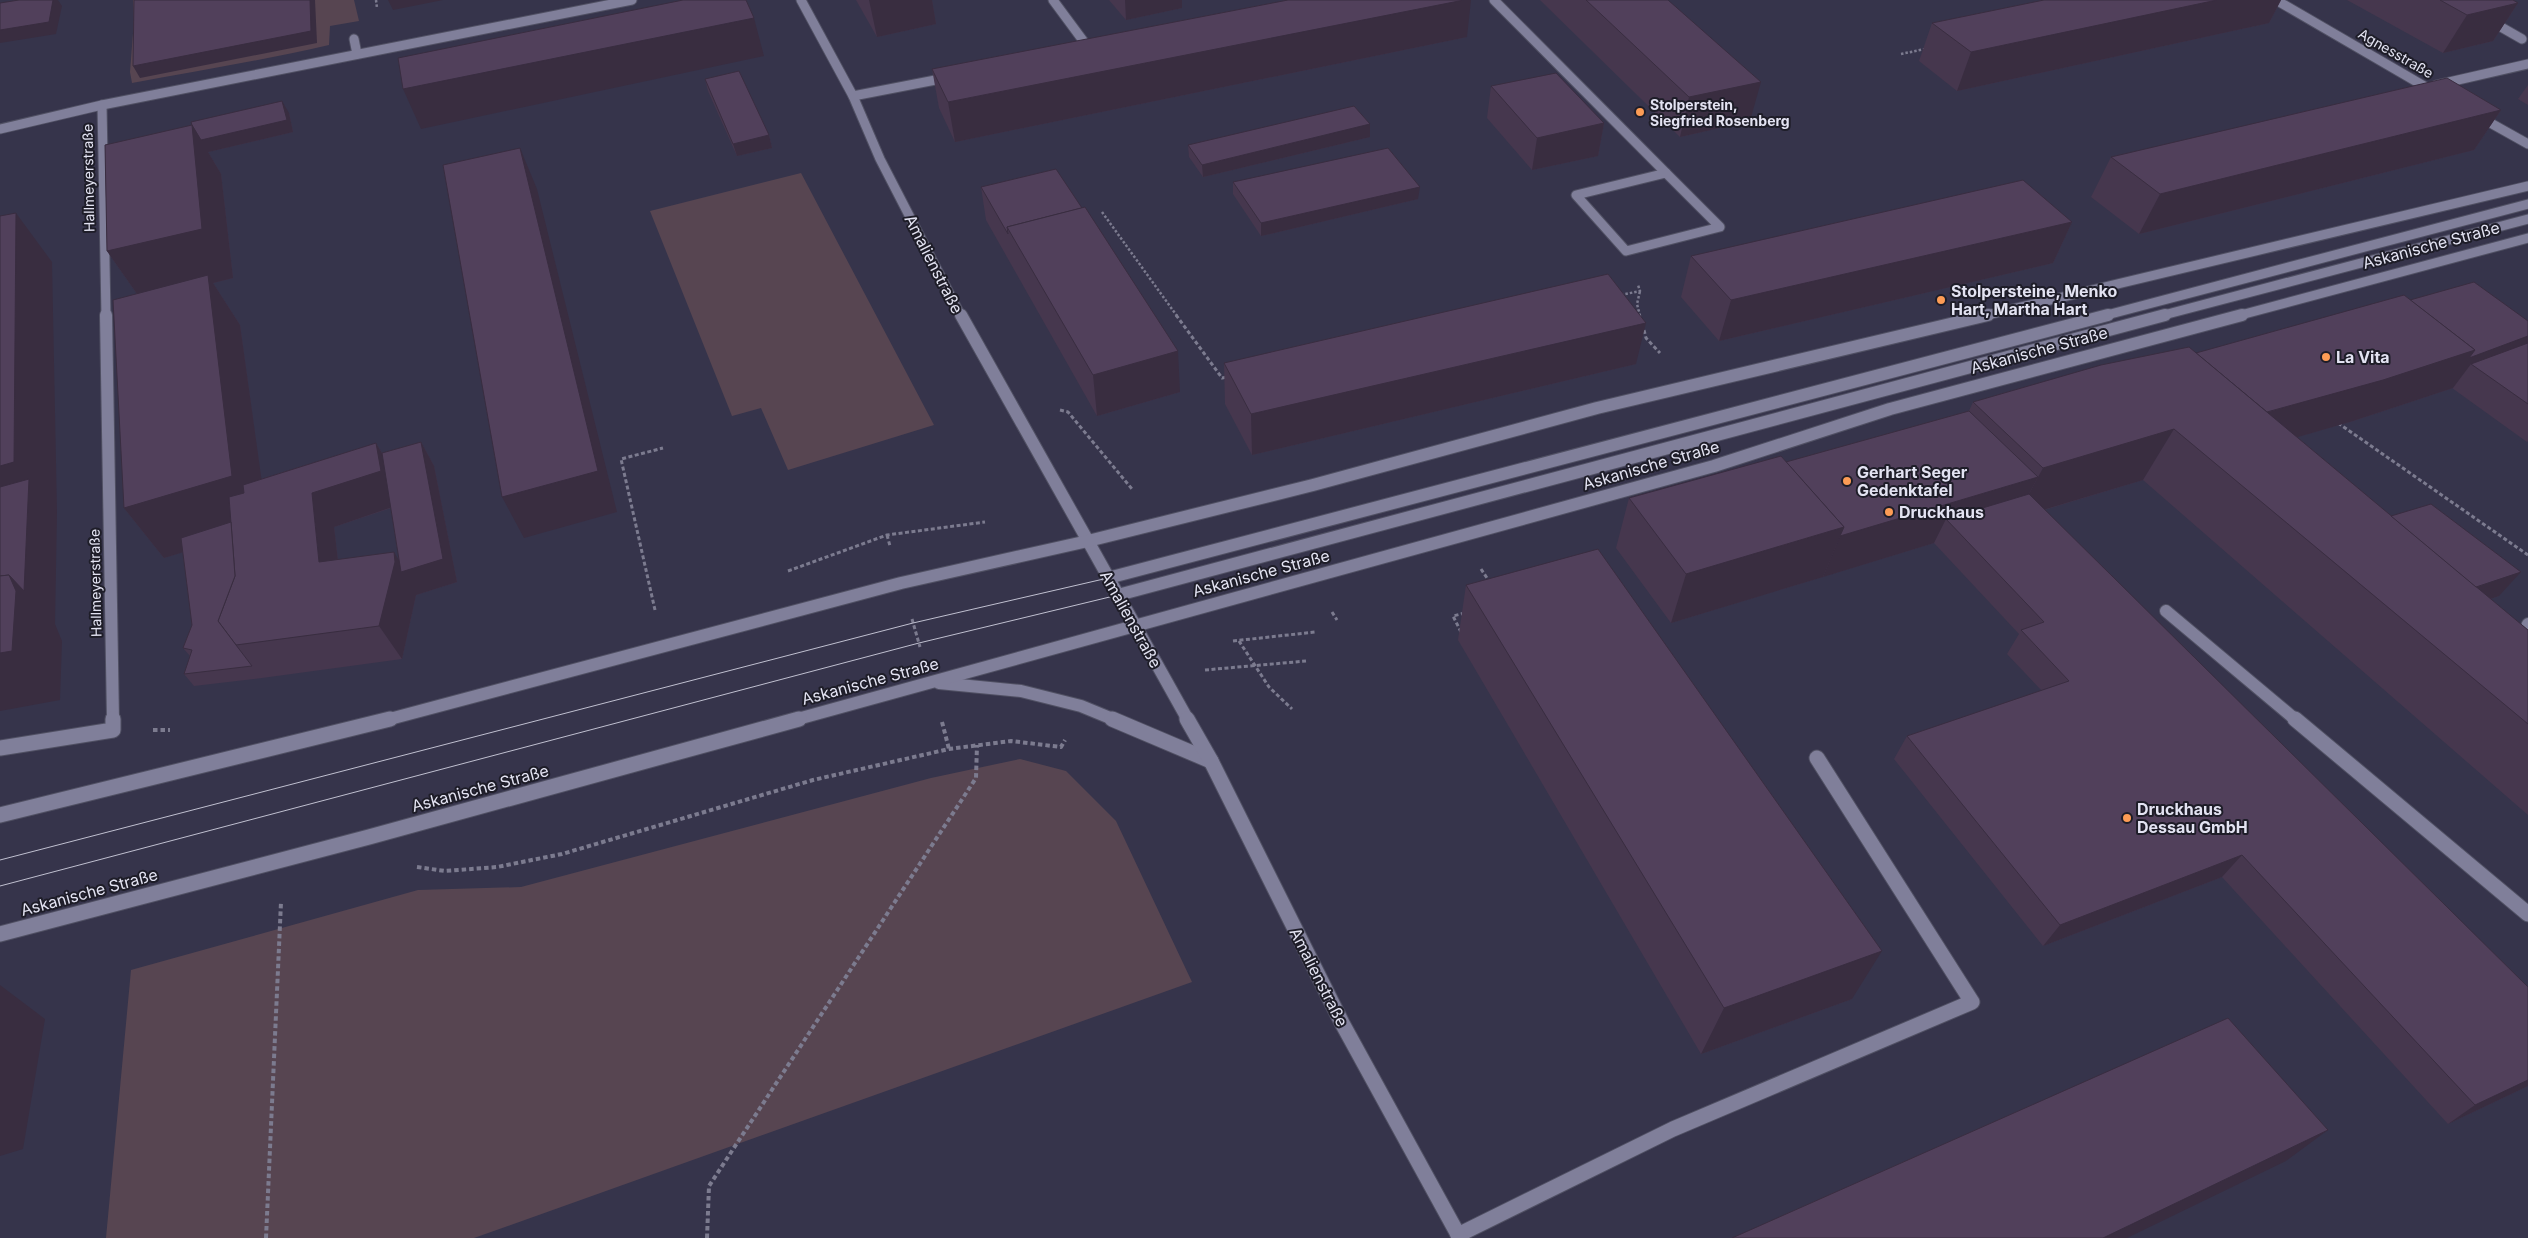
<svg xmlns="http://www.w3.org/2000/svg" width="2528" height="1238" viewBox="0 0 2528 1238" font-family="Inter,sans-serif">
<style>
.green{fill:#574551}
.lines{fill:none;stroke-linecap:round;stroke-linejoin:round}
.service-far2-casing{stroke:#505063;stroke-width:11}
.service-far1-casing{stroke:#505063;stroke-width:14}
.service-casing{stroke:#505063;stroke-width:17}
.minor-far2-casing{stroke:#505063;stroke-width:11}
.minor-far1-casing{stroke:#505063;stroke-width:14}
.minor-casing{stroke:#505063;stroke-width:17}
.tertiary-far1-casing{stroke:#505063;stroke-width:11}
.tertiary-casing{stroke:#505063;stroke-width:14}
.secondary-far2-casing{stroke:#505063;stroke-width:11}
.secondary-far1-casing{stroke:#505063;stroke-width:14}
.secondary-casing{stroke:#505063;stroke-width:17}
.path-far2{stroke:#7c7b8f;stroke-width:2.5;stroke-dasharray:2.5 2;stroke-linecap:butt}
.path-far1{stroke:#7c7b8f;stroke-width:3;stroke-dasharray:4 2.5;stroke-linecap:butt}
.path{stroke:#7c7b8f;stroke-width:4;stroke-dasharray:4.5 3;stroke-linecap:butt}
.service-far2{stroke:#807f9a;stroke-width:9}
.service-far1{stroke:#807f9a;stroke-width:12}
.service{stroke:#807f9a;stroke-width:15}
.minor-far2{stroke:#807f9a;stroke-width:9}
.minor-far1{stroke:#807f9a;stroke-width:12}
.minor{stroke:#807f9a;stroke-width:15}
.tertiary-far1{stroke:#807f9a;stroke-width:9}
.tertiary{stroke:#807f9a;stroke-width:12}
.secondary-far2{stroke:#807f9a;stroke-width:9}
.secondary-far1{stroke:#807f9a;stroke-width:12}
.secondary{stroke:#807f9a;stroke-width:15}
.tram{stroke:#c0c0d0;stroke-width:1}
.wall{fill:#46374e;fill-rule:evenodd}
.shaded-wall{fill:#392d40}
.building{fill:#51405b;stroke:#392d40}
.poi-dot{fill:#fd9c55;stroke:#1e1d28;stroke-width:2}
.labels{text-anchor:middle;dominant-baseline:central;stroke-width:4;stroke-linejoin:round;paint-order:stroke}
.far-street-label{font-size:14px;fill:#e3e3f2;stroke:#1e1d28}
.far-poi-label{font-size:14px;font-weight:bold;fill:#e3e3f2;stroke:#1e1d28;text-anchor:start}
.street-label{font-size:16px;fill:#e3e3f2;stroke:#1e1d28}
.poi-label{font-size:16px;font-weight:bold;fill:#e3e3f2;stroke:#1e1d28;text-anchor:start}
</style>
<rect width="100%" height="100%" fill="#36344b"/>
<g class="green">
<path d="M133 0H354L359 21 330 26 329 45C264 60 198 71 132 83L130 72 134 20Z"/>
<polygon points="801,173 934,425 788,470 761,408 732,416 650,211"/>
<polygon points="1020,759 1066,771 1116,821 1192,982 474,1238 106,1238 131,970 418,890 521,887 931,778"/>
</g>
<g class="lines">
<defs>
<g id="service-far2">
<polyline points="1053,0 1090,50"/>
<polyline points="2487,19 2522,39"/>
<polyline points="354,39 357,54"/>
<polyline points="2436,85 2528,64"/>
<polyline points="2103,316 2528,204"/>
<polyline points="2160,316 2528,219"/>
</g>
<g id="service-far1">
<polyline points="1108,578 2108,315"/>
<polyline points="1118,595 2165,315"/>
<polyline points="2166,611 2296,720"/>
<polyline points="2521,645 2528,624"/>
</g>
<g id="service">
<polyline points="2295,719 2528,914"/>
<polyline points="1458,1235 1673,1129 1972,1002 1817,758"/>
</g>
<g id="minor-far2">
<polyline points="1494,0 1666,173"/>
<polyline points="2276,0 2436,93"/>
<polyline points="853,96 951,77"/>
<polyline points="102,105 106,316"/>
<polyline points="2478,116 2528,144"/>
<polyline points="0,129 102,105 632,0"/>
<polygon points="1666,173 1720,227 1626,251 1576,195"/>
</g>
<polyline id="minor-far1" points="106,315 113,720"/>
<polyline id="minor" points="0,748 113,730 113,719"/>
<polyline id="tertiary-far1" points="801,0 853,96 880,159 961,316"/>
<polyline id="tertiary" points="961,315 1088,541"/>
<g id="secondary-far2">
<polyline points="1983,316 2528,186"/>
<polyline points="2237,316 2528,238"/>
</g>
<g id="secondary-far1">
<polyline points="1088,541 1188,720"/>
<polyline points="939,683 1021,691 1081,706 1115,720"/>
<polyline points="386,720 901,583 1088,541 1313,485 1597,408 1988,315"/>
<polyline points="794,720 1714,466 1890,409 2242,315"/>
</g>
<g id="secondary">
<polyline points="1112,719 1211,761"/>
<polyline points="1187,719 1211,761 1342,1023 1460,1238"/>
<polyline points="0,815 390,719"/>
<polyline points="0,934 369,837 799,719"/>
</g>
</defs>
<use href="#service-far2" class="service-far2-casing"/>
<use href="#service-far1" class="service-far1-casing"/>
<use href="#service" class="service-casing"/>
<use href="#minor-far2" class="minor-far2-casing"/>
<use href="#minor-far1" class="minor-far1-casing"/>
<use href="#minor" class="minor-casing"/>
<use href="#tertiary-far1" class="tertiary-far1-casing"/>
<use href="#tertiary" class="tertiary-casing"/>
<use href="#secondary-far2" class="secondary-far2-casing"/>
<use href="#secondary-far1" class="secondary-far1-casing"/>
<use href="#secondary" class="secondary-casing"/>
<g class="path-far2">
<polyline points="376,0 377,8"/>
<polyline points="1901,54 1925,49"/>
<polyline points="1102,212 1177,316"/>
<polyline points="1621,295 1640,291 1638,285"/>
<polyline points="1640,316 1637,304 1640,291"/>
</g>
<g class="path-far1">
<polyline points="1176,315 1222,378 1228,377"/>
<polyline points="1639,315 1640,317"/>
<polyline points="1644,330 1646,338 1660,353"/>
<polyline points="1060,410 1068,412 1132,489"/>
<polyline points="2338,423 2528,555"/>
<polyline points="887,535 890,546"/>
<polyline points="1481,569 1489,581"/>
<polyline points="788,571 887,535 985,522"/>
<polyline points="655,610 621,459 663,448"/>
<polyline points="1332,612 1337,620"/>
<polyline points="912,619 920,647"/>
<polyline points="1461,632 1453,616 1465,613"/>
<polyline points="1233,641 1315,632"/>
<polyline points="1239,641 1269,687 1292,709"/>
<polyline points="1205,670 1306,661"/>
</g>
<g class="path">
<polyline points="942,722 949,749"/>
<polyline points="153,730 170,730"/>
<polyline points="417,867 445,871 497,867 562,854 813,780 949,749 1011,741 1061,747 1065,740"/>
<polyline points="266,1238 281,902"/>
<polyline points="707,1238 709,1186 976,778 977,745"/>
</g>
<use href="#service-far2" class="service-far2"/>
<use href="#service-far1" class="service-far1"/>
<use href="#service" class="service"/>
<use href="#minor-far2" class="minor-far2"/>
<use href="#minor-far1" class="minor-far1"/>
<use href="#minor" class="minor"/>
<use href="#tertiary-far1" class="tertiary-far1"/>
<use href="#tertiary" class="tertiary"/>
<use href="#secondary-far2" class="secondary-far2"/>
<use href="#secondary-far1" class="secondary-far1"/>
<use href="#secondary" class="secondary"/>
<g class="tram">
<polyline points="0,860 913,623 1108,578"/>
<polyline points="0,886 919,643 1118,595"/>
</g>
</g>
<g class="wall">
<polygon points="856,0 932,0 936,24 877,37"/>
<polygon points="1109,0 1182,0 1182,8 1126,20"/>
<polygon points="1540,0 1668,0 1750,121 1680,137"/>
<polygon points="2044,0 2281,0 2269,23 1957,91 1919,61 1932,23"/>
<polygon points="2347,0 2513,0 2518,3 2493,41 2443,53"/>
<polygon points="1467,37 955,142 939,108 932,69"/>
<polygon points="705,79 769,135 772,148 737,156 708,91"/>
<polygon points="2528,85 2528,105 2518,99"/>
<polygon points="1491,86 1604,123 1598,156 1532,170 1487,118"/>
<polygon points="2501,110 2474,150 2139,234 2091,197 2111,157"/>
<path d="M289 113 293 132 208 152 221 174 233 278 213 283 240 325 261 479 376 443 382 453 421 442 434 466 457 582 416 595 402 659 262 678 194 686 184 674 190 656 183 648 192 625 183 552 164 558 124 508 137 294 107 251 105 145ZM391 508 399 561 338 560 334 527Z"/>
<polygon points="1370,137 1203,177 1189,157 1188,145"/>
<polygon points="1233,182 1418,199 1261,236 1233,194"/>
<polygon points="981,187 1082,208 1180,392 1097,416 986,220"/>
<polygon points="2072,222 2053,263 1719,341 1681,297 1691,256"/>
<polygon points="2410,300 2528,321 2528,441 2527,442 2452,388 2453,388 2353,421 2297,437 2391,516 2499,596 2490,599 2528,630 2528,815 2143,480 2044,510 2528,1086 2448,1124 2222,877 2043,946 1894,759 1907,736 2042,691 2007,654 2019,634 1934,543 1671,623 1616,548 1629,498 1786,462 1969,411 1973,402 2196,353"/>
<polygon points="1224,363 1636,364 1252,455 1225,404"/>
<polygon points="1466,585 1852,999 1701,1054 1458,640"/>
</g>
<g class="shaded-wall">
<polygon points="53,0 58,0 62,6 56,34 0,43 0,30"/>
<polygon points="310,0 315,0 317,43 140,78 133,66"/>
<polygon points="388,0 443,0 393,10"/>
<polygon points="869,0 932,0 936,24 877,37"/>
<polygon points="1125,0 1182,0 1182,8 1126,20"/>
<polygon points="1464,0 1471,0 1467,37 955,142 948,102"/>
<polygon points="2217,0 2281,0 2269,23 1957,91 1971,52"/>
<polygon points="2518,3 2493,41 2443,53 2467,15"/>
<polygon points="754,18 764,56 421,129 403,89"/>
<polygon points="1761,82 1750,121 1680,137 1689,97"/>
<polygon points="282,101 289,113 293,132 208,152 221,174 233,278 213,283 240,325 268,526 164,558 124,508 142,301 107,251 192,125"/>
<polygon points="2501,110 2474,150 2139,234 2160,194"/>
<polygon points="1604,123 1598,156 1532,170 1537,138"/>
<polygon points="1370,124 1370,137 1203,177 1202,165"/>
<polygon points="769,135 772,148 737,156 733,144"/>
<polygon points="520,148 537,189 617,512 524,538 502,497"/>
<polygon points="1420,187 1418,199 1261,236 1261,223"/>
<polygon points="16,213 52,262 57,512 55,624 62,641 60,700 0,711 0,653 9,575 0,529 0,466"/>
<polygon points="2072,222 2053,263 1719,341 1731,300"/>
<polygon points="1646,323 1636,364 1252,455 1251,414"/>
<polygon points="2528,336 2528,348 2471,364 2453,388 2353,421 2229,457 2256,416 2475,350"/>
<polygon points="1178,351 1180,392 1097,416 1093,375"/>
<polygon points="2174,429 2143,480 2016,518 2043,468"/>
<polygon points="421,442 434,466 457,582 416,595 402,659 379,626 394,552 405,570"/>
<polygon points="376,443 396,477 401,504 334,527 342,595 319,562 312,493"/>
<polygon points="2038,477 2016,518 1946,519 1934,543 1823,577 1840,536"/>
<polygon points="1844,527 1823,577 1671,623 1686,574"/>
<polygon points="2521,572 2499,596 2419,623 2439,600"/>
<polygon points="2242,855 2222,877 2043,946 2060,925"/>
<polygon points="1882,951 1852,999 1701,1054 1724,1008"/>
<polygon points="0,985 45,1019 23,1149 0,1156"/>
<polygon points="2528,1080 2528,1086 2448,1124 2475,1105"/>
<polygon points="2328,1130 2286,1161 2127,1238 2103,1238"/>
</g>
<g class="building">
<polygon points="19,0 53,0 49,22 0,30 0,3"/>
<polygon points="134,0 310,0 311,31 133,66"/>
<polygon points="683,0 746,0 754,18 403,89 398,58"/>
<polygon points="1288,0 1464,0 948,102 932,69"/>
<polygon points="1586,0 1668,0 1761,82 1689,97"/>
<polygon points="2044,0 2217,0 1971,52 1932,23"/>
<polygon points="2440,0 2513,0 2518,3 2467,15"/>
<polygon points="739,71 769,135 733,144 705,79"/>
<polygon points="1556,73 1604,123 1537,138 1491,86"/>
<polygon points="2447,78 2501,110 2160,194 2111,157"/>
<polygon points="282,101 287,120 201,140 192,125 191,122"/>
<polygon points="1354,106 1370,124 1202,165 1188,145"/>
<polygon points="192,125 202,229 107,251 105,145"/>
<polygon points="520,148 598,471 502,497 443,165"/>
<polygon points="1388,148 1420,187 1261,223 1233,182"/>
<polygon points="1056,169 1082,208 1007,227 1008,234 981,187"/>
<polygon points="2023,180 2072,222 1731,300 1691,256"/>
<polygon points="1085,207 1178,351 1093,375 1007,227"/>
<polygon points="16,213 14,462 0,466 0,216"/>
<polygon points="1608,274 1646,323 1251,414 1224,363"/>
<polygon points="208,275 232,476 124,508 113,300"/>
<polygon points="2474,282 2528,321 2528,336 2469,358 2475,350 2410,300"/>
<polygon points="2404,295 2475,350 2383,380 2267,412 2196,353"/>
<polygon points="2528,343 2528,404 2471,364"/>
<polygon points="2189,347 2528,630 2528,724 2174,429 2043,468 1973,402 2101,365"/>
<polygon points="1969,411 2038,477 1840,536 1844,527 1786,462"/>
<polygon points="421,442 443,559 401,572 382,453"/>
<polygon points="376,443 381,471 312,493 319,562 394,552 395,562 379,626 236,645 218,621 235,576 229,497 244,493 243,485"/>
<polygon points="1781,456 1844,527 1686,574 1629,498"/>
<polygon points="29,479 24,591 9,575 0,576 0,487"/>
<polygon points="2029,494 2528,987 2528,1080 2475,1105 2242,855 2060,925 1907,736 2069,681 2021,630 2044,622 1946,519"/>
<polygon points="2431,504 2521,572 2476,587 2391,516"/>
<polygon points="231,522 235,576 218,621 236,645 252,666 184,674 192,650 183,648 192,625 181,538"/>
<polygon points="1598,549 1882,951 1724,1008 1466,585"/>
<polygon points="9,575 16,591 12,651 0,653 0,576"/>
<polygon points="2228,1018 2328,1130 2103,1238 1732,1238"/>
</g>
<g class="poi-dot">
<circle cx="1640" cy="112" r="5"/>
<circle cx="1941" cy="300" r="5"/>
<circle cx="2326" cy="357" r="5"/>
<circle cx="1847" cy="481" r="5"/>
<circle cx="1889" cy="512" r="5"/>
<circle cx="2127" cy="818" r="5"/>
</g>
<g class="labels">
<g class="far-street-label">
<text transform="translate(2396 53) rotate(30)">Agnesstraße</text>
<text transform="translate(88 178) rotate(-91)">Hallmeyerstraße</text>
<text transform="translate(95 583) rotate(-91)">Hallmeyerstraße</text>
</g>
<g class="far-poi-label">
<text x="1650" y="104">Stolperstein,<tspan x="1650" dy="16">Siegfried Rosenberg</tspan></text>
</g>
<g class="street-label">
<text transform="translate(2431 245) rotate(-15)">Askanische Straße</text>
<text transform="translate(934 264) rotate(63)">Amalienstraße</text>
<text transform="translate(2039 350) rotate(-15)">Askanische Straße</text>
<text transform="translate(1651 465) rotate(-16)">Askanische Straße</text>
<text transform="translate(1261 573) rotate(-15)">Askanische Straße</text>
<text transform="translate(1131 619) rotate(61)">Amalienstraße</text>
<text transform="translate(870 681) rotate(-15)">Askanische Straße</text>
<text transform="translate(480 788) rotate(-15)">Askanische Straße</text>
<text transform="translate(89 892) rotate(-15)">Askanische Straße</text>
<text transform="translate(1319 977) rotate(63)">Amalienstraße</text>
</g>
<g class="poi-label">
<text x="1951" y="291">Stolpersteine, Menko<tspan x="1951" dy="18">Hart, Martha Hart</tspan></text>
<text x="2336" y="357">La Vita</text>
<text x="1857" y="472">Gerhart Seger<tspan x="1857" dy="18">Gedenktafel</tspan></text>
<text x="1899" y="512">Druckhaus</text>
<text x="2137" y="809">Druckhaus<tspan x="2137" dy="18">Dessau GmbH</tspan></text>
</g>
</g>
</svg>
